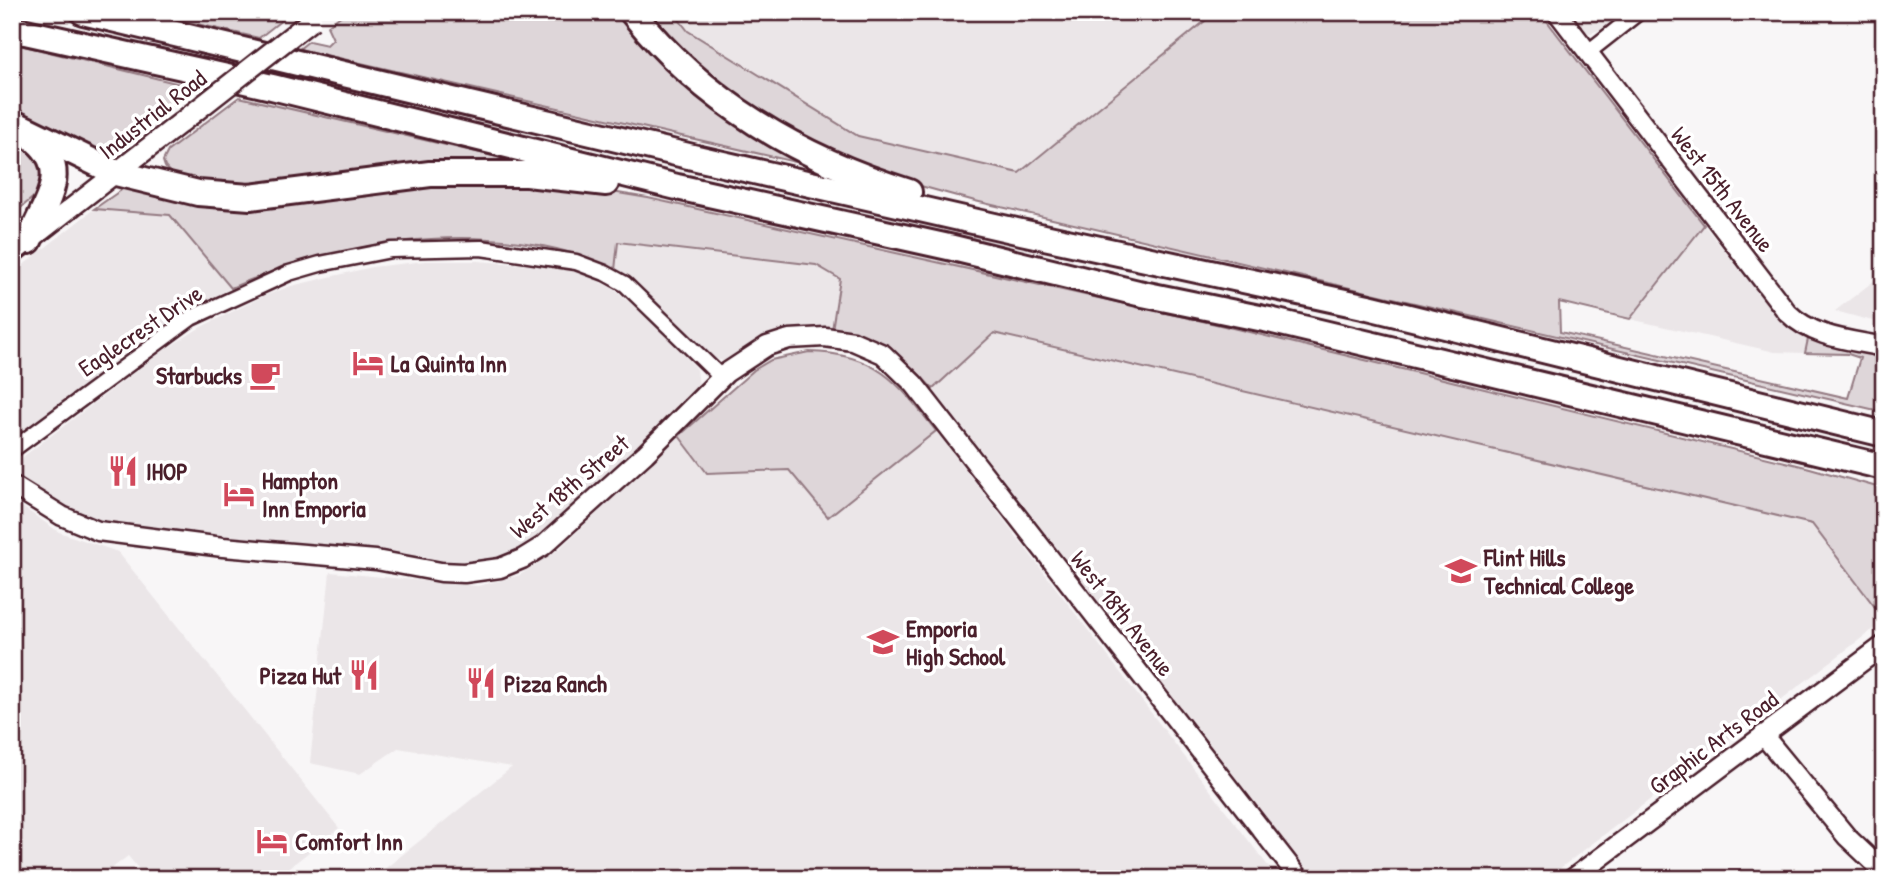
<svg xmlns="http://www.w3.org/2000/svg" width="1896" height="891" viewBox="0 0 1896 891" font-family="'Patrick Hand',sans-serif">
<style>
.built{fill:#ebe6e8}
.green{fill:#ded6d9;stroke:#947a82;stroke-width:2}
.lines{fill:none;stroke-linecap:round;stroke-linejoin:round}
.minor-casing{stroke:#4a1f2b;stroke-width:19}
.tertiary-casing{stroke:#4a1f2b;stroke-width:23}
.secondary-casing{stroke:#4a1f2b;stroke-width:24}
.motorway-casing{stroke:#4a1f2b;stroke-width:30}
.minor{stroke:#fff;stroke-width:14}
.tertiary{stroke:#fff;stroke-width:18}
.secondary{stroke:#fff;stroke-width:19}
.motorway{stroke:#fff;stroke-width:24}
.secondary-bridge-casing{stroke:#4a1f2b;stroke-width:24;stroke-linecap:butt}
.secondary-bridge{stroke:#fff;stroke-width:19}
.labels{text-anchor:middle;dominant-baseline:central;stroke-width:7;stroke-linejoin:round;paint-order:stroke}
.street-label{font-size:24px;fill:#4a1f2b;stroke:#fff}
.poi-label{font-size:24px;font-weight:bold;fill:#4a1f2b;stroke:#fff;text-anchor:start}
</style>
<rect width="100%" height="100%" fill="#f8f6f7"/>
<filter id="ink" filterUnits="userSpaceOnUse"><feTurbulence type="fractalNoise" baseFrequency=".0143" numOctaves="2"/><feDisplacementMap in="SourceGraphic" scale="14" xChannelSelector="R" yChannelSelector="G"/><feConvolveMatrix kernelMatrix="1 2 1 2 8 2 1 2 1" color-interpolation-filters="sRGB"/></filter>
<g filter="url(#ink)">
<g class="built">
<polygon points="673,12 1216,12 1020,173 858,136 688,31"/>
<polygon points="1566,12 1628,12 1604,29 1590,33 1579,28"/>
<polygon points="94,209 170,215 231,288 180,314 138,342 19,438 12,440 12,274"/>
<polygon points="1704,225 1778,318 1793,332 1808,339 1805,353 1775,352 1630,319"/>
<polygon points="618,242 816,265 840,279 832,330 757,342 724,361 707,357 651,296 615,270"/>
<polygon points="426,261 477,261 544,266 574,271 594,279 615,290 660,329 697,369 699,386 695,393 546,531 519,551 492,560 446,562 111,527 70,512 19,478 18,471 24,456 163,351 201,327 264,296 291,286 372,267"/>
<polygon points="1884,273 1884,324 1835,311"/>
<polygon points="994,333 1812,524 1884,621 1546,879 1315,879 933,389"/>
<polygon points="936,431 1278,879 372,879 512,767 398,748 360,774 310,763 330,572 478,586 520,575 559,549 679,436 707,473 789,470 828,517"/>
<polygon points="12,500 59,532 118,552 339,828 275,879 147,879 128,856 98,879 12,879"/>
</g>
<g class="green">
<polygon points="144,12 292,12 259,38"/>
<polygon points="346,12 619,12 649,45 802,157 800,163 299,49 309,41 327,45 333,39 327,26"/>
<polygon points="642,12 673,12 688,31 858,136 1019,173 1216,12 1540,12 1704,225 1630,319 1559,302 1560,332 1848,398 1860,358 1848,354 1805,353 1808,339 1884,356 1884,412 975,201 917,185 808,142 721,88"/>
<polygon points="12,43 192,87 154,120 141,126 100,159 12,115"/>
<polygon points="239,97 519,162 233,190 171,174 165,167 163,161 168,151"/>
<polygon points="12,137 31,147 43,161 41,191 12,215"/>
<path d="M438 180 576 186 648 198 1216 324 1810 468 1884 489V619L1812 524 994 333 933 389 915 370 886 349 832 330 840 279 816 265 618 242 615 270C602 265 589 258 575 254 465 221 334 243 231 288L170 215 94 209 127 186 149 188Z"/>
<path d="M809 352C876 353 898 382 936 431L828 517 789 470 707 473 679 436 754 370 771 360Z"/>
</g>
<g class="lines">
<defs>
<g id="minor">
<polyline points="1587,53 1639,12"/>
<polyline points="12,450 191,318 289,273 320,264 391,250 481,248 576,262 605,273 625,284 721,377"/>
</g>
<g id="tertiary">
<path d="M1557 12 1787 312C1813 338 1850 340 1884 347"/>
<polyline points="12,254 116,173"/>
<polyline points="12,485 62,516 98,531 223,547 376,560 441,572 464,573 500,568 522,559 543,546 645,454 726,373 767,346 789,339 825,337 853,341 883,354 914,384 1300,879"/>
<polyline points="1763,735 1847,837 1884,872"/>
<polyline points="1572,879 1884,645"/>
</g>
<polyline id="secondary" points="116,173 192,114"/>
<g id="motorway">
<polyline points="83,12 701,159 1021,232 1368,307 1884,434"/>
<path d="M632 12C702 101 801 159 909 192"/>
<polyline points="12,29 272,87 677,187 953,248 1138,293 1269,320 1884,467"/>
<polyline points="12,122 116,173 198,193 250,197 430,174 527,174 606,183"/>
<path d="M29 241C45 201 75 168 30 136"/>
</g>
</defs>
<use href="#minor" class="minor-casing"/>
<use href="#tertiary" class="tertiary-casing"/>
<use href="#secondary" class="secondary-casing"/>
<use href="#motorway" class="motorway-casing"/>
<use href="#minor" class="minor"/>
<use href="#tertiary" class="tertiary"/>
<use href="#secondary" class="secondary"/>
<use href="#motorway" class="motorway"/>
<defs>
<polyline id="secondary-bridge" points="192,114 312,20"/>
</defs>
<use href="#secondary-bridge" class="secondary-bridge-casing"/>
<use href="#secondary-bridge" class="secondary-bridge"/>
</g>
</g>
<defs>
<symbol id="hotel-bare" viewBox="-9 -9 18 18"><path d="M-6-4.5h1.5V1H6V5H4.5V3h-9V5H-6ZM-4 0a1.8 1.8 0 1 1 3.6 0ZM.5 0V-2.5h3Q6-2.5 6 0Z" fill="#d1495b" stroke="#fff" stroke-width="2.5" paint-order="stroke"/></symbol>
<symbol id="cafe-bare" viewBox="-9 -9 18 18"><path d="M-5.5-4.5H6V0H3Q3 3.5 0 3.5H-2.5Q-5.5 3.5-5.5 0ZM3-3.2v2h1.7v-2ZM-6 4.5H4V6H-6Z" fill="#d1495b" stroke="#fff" stroke-width="2.5" paint-order="stroke"/></symbol>
<symbol id="restaurant-bare" viewBox="-9 -9 18 18"><path d="M-5-6h1v4h1v-4h1v4h1v-4h1v5L-1.5 .5V6h-2V.5L-5-1ZM5-6V6H3V1.5H1.5Q1.5-4 5-6Z" fill="#d1495b" stroke="#fff" stroke-width="2.5" paint-order="stroke"/></symbol>
<symbol id="university-bare" viewBox="-9 -9 18 18"><path d="M0-5L7-2L0 1L-7-2ZM-4 1L0 2.5L4 1V4Q0 6-4 4Z" fill="#d1495b" stroke="#fff" stroke-width="2.5" paint-order="stroke"/></symbol>
<symbol id="school-bare" viewBox="-9 -9 18 18"><path d="M0-5L7-2L0 1L-7-2ZM-4 1L0 2.5L4 1V4Q0 6-4 4Z" fill="#d1495b" stroke="#fff" stroke-width="2.5" paint-order="stroke"/></symbol>
</defs>
<g fill-rule="evenodd">
<use href="#hotel-bare" x="346" y="341" width="44" height="44"/>
<use href="#cafe-bare" x="243" y="353" width="44" height="44"/>
<use href="#restaurant-bare" x="101" y="449" width="44" height="44"/>
<use href="#hotel-bare" x="217" y="472" width="44" height="44"/>
<use href="#university-bare" x="1439" y="549" width="44" height="44"/>
<use href="#school-bare" x="861" y="620" width="44" height="44"/>
<use href="#restaurant-bare" x="342" y="653" width="44" height="44"/>
<use href="#restaurant-bare" x="459" y="661" width="44" height="44"/>
<use href="#hotel-bare" x="250" y="819" width="44" height="44"/>
</g>
<g class="labels">
<g class="street-label">
<text transform="translate(152 114) rotate(-38)">Industrial Road</text>
<text transform="translate(1723 189) rotate(52)">West 15th Avenue</text>
<text transform="translate(140 330) rotate(-34)">Eaglecrest Drive</text>
<text transform="translate(569 486) rotate(-40)">West 18th Street</text>
<text transform="translate(1123 613) rotate(52)">West 18th Avenue</text>
<text transform="translate(1713 742) rotate(-37)">Graphic Arts Road</text>
</g>
<g class="poi-label">
<text x="391" y="363">La Quinta Inn</text>
<text x="242" y="375" text-anchor="end">Starbucks</text>
<text x="146" y="471">IHOP</text>
<text x="262" y="480">Hampton<tspan x="262" dy="28">Inn Emporia</tspan></text>
<text x="1484" y="557">Flint Hills<tspan x="1484" dy="28">Technical College</tspan></text>
<text x="906" y="628">Emporia<tspan x="906" dy="28">High School</tspan></text>
<text x="341" y="675" text-anchor="end">Pizza Hut</text>
<text x="504" y="683">Pizza Ranch</text>
<text x="295" y="841">Comfort Inn</text>
</g>
</g>
<rect width="1896" height="891" fill="none" stroke="#fff" stroke-width="42"/>
<rect x="21" y="21" width="1854" height="849" fill="none" stroke="#4a1f2b" stroke-width="2.5" filter="url(#ink)"/>
</svg>
